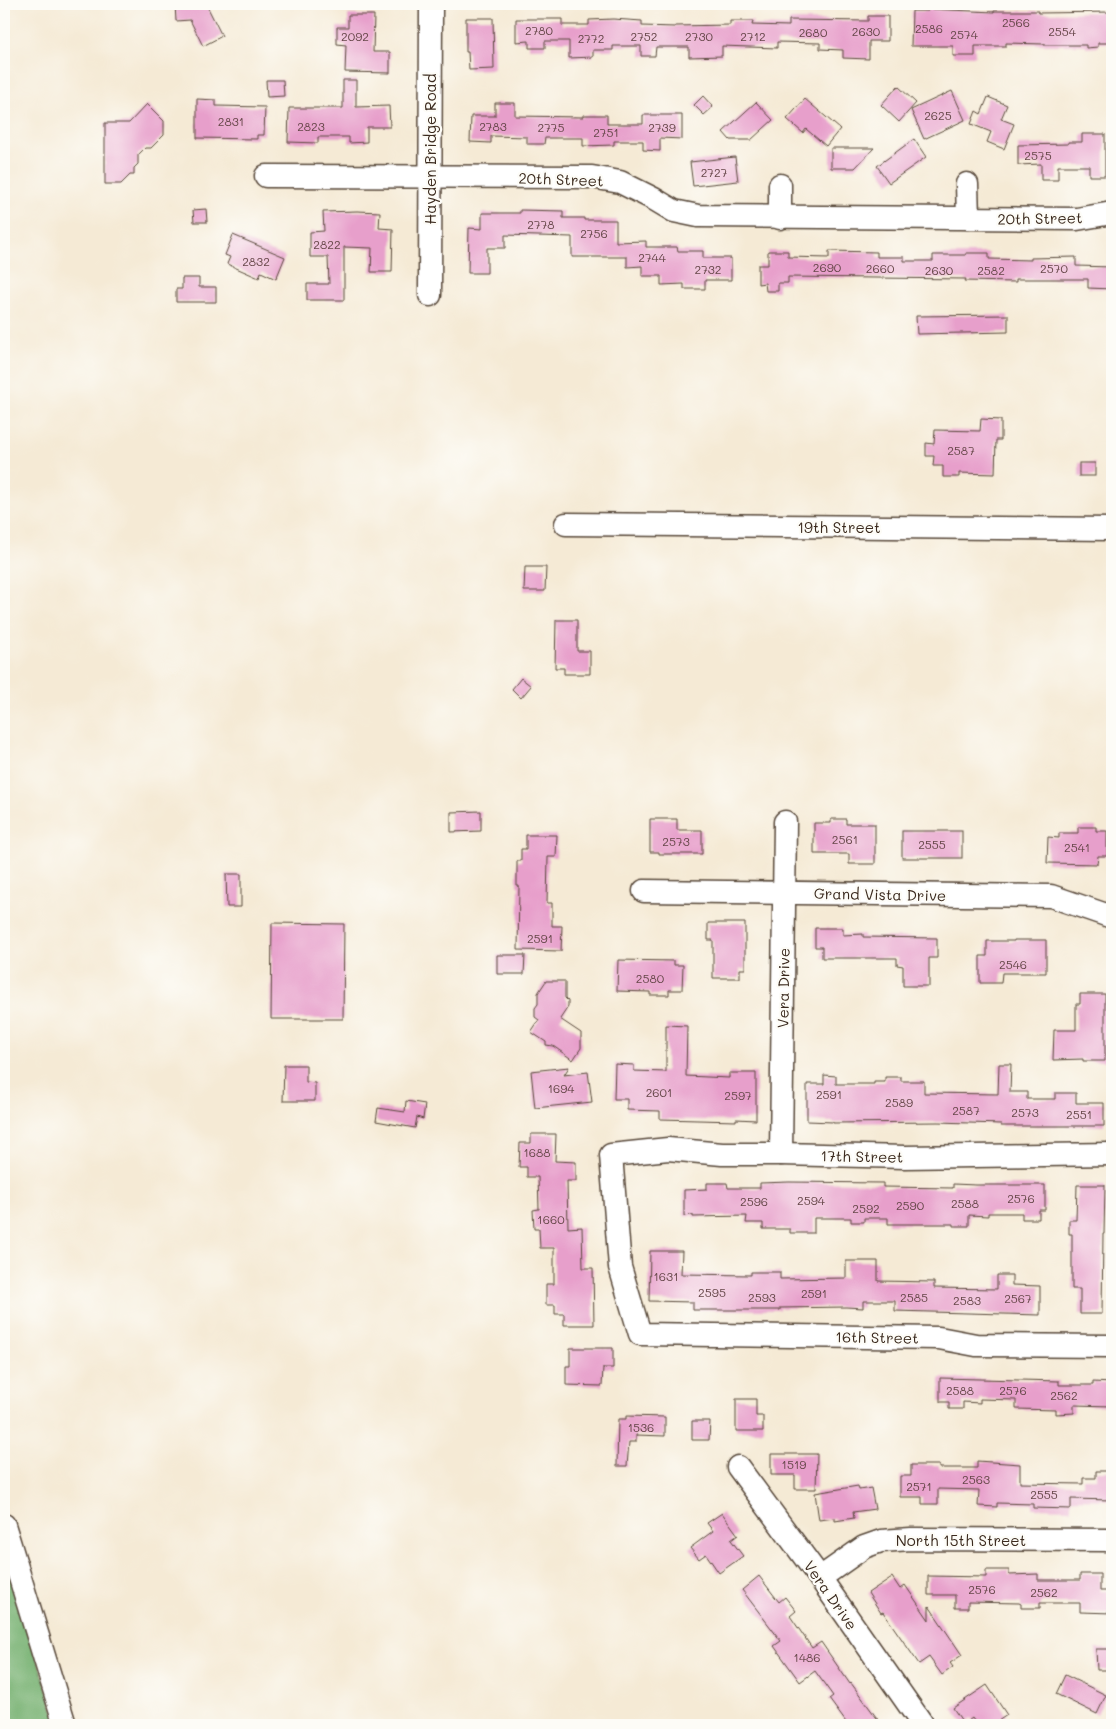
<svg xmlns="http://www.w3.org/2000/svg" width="1116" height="1729" viewBox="0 0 1116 1729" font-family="Mali,sans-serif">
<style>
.forest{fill:#74b070;stroke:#586d47}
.building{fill:#e79fcb}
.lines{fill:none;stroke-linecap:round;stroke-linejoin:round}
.minor-casing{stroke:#574739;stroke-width:25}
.minor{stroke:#fff;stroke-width:22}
.labels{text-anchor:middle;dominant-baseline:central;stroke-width:4.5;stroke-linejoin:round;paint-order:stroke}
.number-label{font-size:12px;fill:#664749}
.street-label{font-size:15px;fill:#3b2a1e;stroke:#fdfcf7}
</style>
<rect width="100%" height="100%" fill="#fdfcf7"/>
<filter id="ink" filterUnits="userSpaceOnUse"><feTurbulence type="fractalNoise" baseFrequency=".02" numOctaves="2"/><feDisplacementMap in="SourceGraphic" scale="10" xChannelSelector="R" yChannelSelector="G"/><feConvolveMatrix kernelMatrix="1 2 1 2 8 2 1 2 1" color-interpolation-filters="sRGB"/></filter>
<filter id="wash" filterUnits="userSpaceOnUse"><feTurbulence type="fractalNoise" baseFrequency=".0096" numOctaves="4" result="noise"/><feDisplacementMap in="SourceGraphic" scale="20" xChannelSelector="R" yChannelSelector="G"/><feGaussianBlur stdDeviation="1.12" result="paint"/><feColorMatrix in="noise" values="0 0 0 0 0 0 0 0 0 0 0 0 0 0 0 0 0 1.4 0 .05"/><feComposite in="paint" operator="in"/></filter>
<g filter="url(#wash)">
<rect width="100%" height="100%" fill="#f5ead5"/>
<polygon class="forest" points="4,1549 58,1725 4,1725"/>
<g id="blocks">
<g class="building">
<polygon points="175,4 206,4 222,36 203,46 190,20 176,21"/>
<polygon points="928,9 994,12 994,11 1038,11 1038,13 1112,12 1112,43 1098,43 1098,47 1086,48 1086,45 1044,45 1044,44 1006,43 1006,46 975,46 975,56 953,56 953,46 911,46 912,11 928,11"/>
<polygon points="348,15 374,15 373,52 390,52 390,73 345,72 346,45 337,44 337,27 348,27"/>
<polygon points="868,16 888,16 888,41 869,41 869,59 843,58 843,50 820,49 820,43 777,42 777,48 722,46 722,56 689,57 689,47 656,47 655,56 641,56 641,46 613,46 613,50 593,50 593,57 569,58 569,41 545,41 545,48 529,48 529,41 516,42 516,19 562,19 562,25 589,25 589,20 613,19 642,21 642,26 675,27 675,26 730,25 730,21 753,21 752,25 789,26 789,20 868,21"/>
<polygon points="466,18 493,18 494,69 469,70 468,52 466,52"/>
<polygon points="266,80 283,80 284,96 267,97"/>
<polygon points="343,80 356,80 356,107 389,106 390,127 367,127 367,142 349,143 349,137 318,137 318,143 288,142 289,108 343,108"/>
<polygon points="898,86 916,103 899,122 881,105"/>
<polygon points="952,91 965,120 924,139 911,110"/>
<polygon points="703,96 713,107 704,115 694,105"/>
<polygon points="988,97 1007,105 1001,119 1014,124 1004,149 987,142 991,132 971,124 976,111 981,114"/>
<polygon points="197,99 216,100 216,106 265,107 264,135 257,135 257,139 197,138"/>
<polygon points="805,99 840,129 826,146 806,129 803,133 787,119"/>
<polygon points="756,102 773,120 751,140 730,140 723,132"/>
<polygon points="495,103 515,103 515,116 583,117 583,115 607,115 607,124 643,124 643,115 682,115 682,139 660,138 660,151 643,150 643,141 614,141 614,145 583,146 583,138 545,138 544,144 527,144 527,137 491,136 491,143 470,142 471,116 495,116"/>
<polygon points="147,104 164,121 164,135 151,148 145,148 138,155 138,164 134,168 134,175 130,175 121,184 105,184 105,123 129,123"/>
<polygon points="1082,134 1105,134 1105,176 1089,176 1089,166 1058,166 1058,180 1041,180 1041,164 1018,165 1018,145 1068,144 1068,142 1082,142"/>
<polygon points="914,139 926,157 889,183 877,166"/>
<polygon points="831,148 874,148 855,168 831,168"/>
<polygon points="735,157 738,181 693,186 690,162"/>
<polygon points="206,209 207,222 194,222 193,210"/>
<polygon points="520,210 563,211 563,218 584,218 584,220 616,220 616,242 646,241 646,247 677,247 678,251 703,251 703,258 731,258 731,280 705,280 705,289 684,289 684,284 661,285 661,276 642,276 642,266 627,267 627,257 572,257 572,237 505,235 505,248 487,248 487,273 468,273 469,228 482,229 482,213 520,213"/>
<polygon points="357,211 380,212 379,228 393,229 392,272 371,272 372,248 344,247 344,300 307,300 307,284 329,284 328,257 310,257 310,232 324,231 323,212"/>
<polygon points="233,235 285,257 276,279 261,272 259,278 227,264 230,257 225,255"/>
<polygon points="768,251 788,251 788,257 829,258 829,251 877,252 877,257 904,257 904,261 933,261 933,255 966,255 966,253 989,253 989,259 1031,260 1031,258 1076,257 1076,266 1112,267 1112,289 1088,288 1088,279 1016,279 1016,282 965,281 966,279 788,277 788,283 778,283 778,291 766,291 765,283 758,284 758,265 768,265"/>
<polygon points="182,278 199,278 199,287 216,287 216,302 176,302 176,289 182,289"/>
<polygon points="1008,315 1008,332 917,334 916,316"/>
<polygon points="981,419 1001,420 1001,440 996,440 995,474 959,473 959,477 943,477 943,466 933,466 934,456 926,456 926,443 934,444 935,430 980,431"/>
<rect x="1079" y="463" width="16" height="13"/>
<polygon points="525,567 546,567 545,591 524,591"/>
<polygon points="556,620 577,620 577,651 590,651 590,674 564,674 564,668 555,668"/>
<polygon points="521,678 531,686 521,698 512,689"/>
<polygon points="481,811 481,831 451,832 451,812"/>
<polygon points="650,819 677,819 677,830 702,830 702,854 659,854 659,852 650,852"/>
<polygon points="831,819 846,819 846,824 875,824 875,864 849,864 849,854 814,854 814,823 831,823"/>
<polygon points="1078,827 1096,827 1096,831 1107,831 1107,856 1098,856 1097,864 1047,863 1048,837 1059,838 1059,833 1078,833"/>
<rect x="902" y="831" width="60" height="27"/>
<polygon points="526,835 557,835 556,857 548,857 547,903 552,903 552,926 562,926 561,951 518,950 519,886 517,886 517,861 521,861 521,849 526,849"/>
<polygon points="226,874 241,874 241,907 227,907"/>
<polygon points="272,923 344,924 343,1019 271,1019"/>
<polygon points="708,923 745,923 745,969 740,969 740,978 713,978 713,940 708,940"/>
<polygon points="815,928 843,928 843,935 863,934 863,937 937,938 937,958 929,958 929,986 903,986 903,966 897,965 897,958 822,958 822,947 815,947"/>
<polygon points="1014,940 1046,940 1046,973 1002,973 1001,983 980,983 980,956 987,956 987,941 1014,941"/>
<polygon points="497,955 525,955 524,974 497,974"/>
<polygon points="618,960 674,961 674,965 683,965 682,990 669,990 669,995 650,995 650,992 617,991"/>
<polygon points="546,981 565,981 565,998 568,1001 568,1007 560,1019 581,1033 581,1048 573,1060 553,1046 546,1045 546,1042 531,1032 539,1020 535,1017 535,1008 538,1004 538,993"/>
<polygon points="1080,994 1105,994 1105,1061 1083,1061 1083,1059 1053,1060 1054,1030 1076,1030 1076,1004 1080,1004"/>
<polygon points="666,1025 687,1026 686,1076 729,1078 729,1073 756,1073 756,1120 736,1119 736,1121 660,1119 660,1111 627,1110 627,1099 614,1099 615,1064 634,1065 634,1071 666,1072"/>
<polygon points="999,1064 1011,1064 1010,1092 1027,1092 1027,1099 1055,1099 1055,1093 1076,1093 1076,1103 1104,1103 1104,1126 1001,1126 1001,1124 938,1122 833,1123 833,1122 807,1121 807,1084 824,1084 824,1075 836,1076 836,1084 874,1084 874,1082 885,1082 885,1077 901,1077 901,1081 924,1081 924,1093 998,1094"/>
<polygon points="284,1065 306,1065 306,1082 315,1083 315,1101 283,1101"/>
<polygon points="569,1067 564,1075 588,1072 592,1102 535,1108 531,1071"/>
<polygon points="406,1101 425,1104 423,1119 417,1117 415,1128 376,1121 378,1108 405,1112"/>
<polygon points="531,1134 556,1134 555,1161 576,1162 576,1181 567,1181 568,1228 582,1227 583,1268 593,1268 594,1325 564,1325 564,1314 555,1314 555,1305 546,1305 546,1284 554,1284 554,1248 540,1248 539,1229 534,1229 533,1210 539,1209 538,1177 527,1177 527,1167 519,1167 520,1143 531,1143"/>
<polygon points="789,1182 883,1183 883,1187 953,1188 953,1184 976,1185 1045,1185 1045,1210 1039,1210 1039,1219 1022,1219 1022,1213 988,1213 988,1216 969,1215 969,1226 953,1226 953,1224 888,1224 888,1218 864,1218 864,1222 851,1222 851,1218 814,1218 814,1233 790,1233 790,1229 763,1229 763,1223 746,1223 747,1216 693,1217 693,1215 684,1216 684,1190 707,1189 707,1183 727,1183 728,1188 760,1188 760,1183"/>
<polygon points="1077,1185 1105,1185 1104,1234 1103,1234 1102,1314 1080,1314 1080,1289 1072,1289 1072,1234 1069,1234 1069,1220 1076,1220"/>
<polygon points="650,1251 682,1251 681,1274 751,1275 751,1272 780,1272 780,1279 846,1278 846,1261 878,1261 878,1281 934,1282 934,1288 997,1289 997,1275 1012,1275 1012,1285 1040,1286 1040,1315 895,1311 895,1301 863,1301 863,1308 846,1307 780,1308 780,1310 693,1310 693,1302 649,1301"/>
<polygon points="570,1348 613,1348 613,1368 603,1368 602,1386 566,1385 566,1366 570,1366"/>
<polygon points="940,1378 1059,1381 1059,1385 1093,1385 1093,1382 1112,1383 1112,1406 1074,1405 1074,1413 1056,1414 1056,1410 1016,1409 1016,1400 980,1399 980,1403 963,1402 963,1409 949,1409 949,1402 940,1402"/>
<polygon points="736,1399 756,1399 756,1416 763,1416 763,1431 736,1431"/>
<polygon points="626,1416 665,1417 665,1436 636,1435 636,1442 629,1442 627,1466 617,1466 618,1419 626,1419"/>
<polygon points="692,1421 710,1421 709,1440 692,1440"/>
<polygon points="771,1454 817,1454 816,1489 795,1489 795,1475 771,1475"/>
<polygon points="977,1461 1020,1464 1020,1483 1083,1484 1083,1478 1096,1478 1096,1471 1111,1471 1111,1475 1112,1475 1112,1500 1071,1499 1071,1509 1033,1508 1033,1504 997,1503 997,1507 978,1506 979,1490 938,1489 938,1504 922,1504 922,1497 900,1497 900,1476 911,1476 911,1465 939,1465 939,1468 977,1468"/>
<polygon points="858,1486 859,1490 871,1488 875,1509 853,1512 854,1518 835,1521 835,1518 819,1520 815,1493"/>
<polygon points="722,1513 738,1535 731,1540 743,1556 719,1573 706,1554 699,1559 690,1548 713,1531 707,1523"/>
<polygon points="986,1570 1009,1570 1009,1575 1038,1574 1038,1580 1080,1580 1080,1574 1100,1574 1100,1591 1112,1591 1112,1613 1080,1612 1080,1603 1040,1603 1040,1608 1021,1608 1021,1604 1019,1603 968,1602 968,1608 955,1608 955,1595 928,1595 928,1576 986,1577"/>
<polygon points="759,1576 779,1602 785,1597 796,1611 790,1616 812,1648 821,1642 850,1684 851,1683 882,1725 848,1725 829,1699 833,1696 815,1671 800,1682 774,1646 781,1641 742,1590"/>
<polygon points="892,1577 900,1589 905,1585 929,1620 929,1606 962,1655 950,1663 953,1667 942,1675 929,1657 919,1664 883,1612 881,1613 868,1593"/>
<polygon points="1096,1649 1112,1649 1112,1670 1097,1670"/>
<polygon points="1065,1675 1106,1695 1097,1714 1056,1694"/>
<polygon points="987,1685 1007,1715 992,1725 977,1725 972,1718 964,1724 953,1708"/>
</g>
</g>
</g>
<g filter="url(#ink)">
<use href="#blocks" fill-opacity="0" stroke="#574739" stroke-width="1"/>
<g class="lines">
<defs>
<g id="minor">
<polyline points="266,176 592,177 620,182 654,199 674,211 698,216 1077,219 1112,213"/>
<polyline points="967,184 968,218"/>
<polyline points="780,218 780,185"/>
<polyline points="430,295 431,4"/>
<polyline points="566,524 1112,529"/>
<polyline points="644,891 1051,896 1112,917"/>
<polyline points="781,1154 785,822"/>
<polyline points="1112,1154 905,1157 781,1154 722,1154 668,1149 611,1155 620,1267 640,1334 939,1338 976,1345 1112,1346"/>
<polyline points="738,1467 820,1578 923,1725"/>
<polyline points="4,1525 65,1725"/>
<polyline points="820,1578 864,1547 881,1541 911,1539 1112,1540"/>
</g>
</defs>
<use href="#minor" class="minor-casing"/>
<use href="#minor" class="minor"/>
</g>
</g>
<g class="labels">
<g class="number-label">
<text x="1016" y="22">2566</text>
<text x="929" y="28">2586</text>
<text x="539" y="30">2780</text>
<text x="866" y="31">2630</text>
<text x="1062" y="31">2554</text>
<text x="813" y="32">2680</text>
<text x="964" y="34">2574</text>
<text x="355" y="36">2092</text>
<text x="644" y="36">2752</text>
<text x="699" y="36">2730</text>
<text x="753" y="36">2712</text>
<text x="591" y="38">2772</text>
<text x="938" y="115">2625</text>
<text x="231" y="121">2831</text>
<text x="311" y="126">2823</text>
<text x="493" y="126">2783</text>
<text x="551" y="127">2775</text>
<text x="662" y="127">2739</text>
<text x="606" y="132">2751</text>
<text x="1038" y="155">2575</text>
<text x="714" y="172">2727</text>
<text x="541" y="224">2778</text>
<text x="594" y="233">2756</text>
<text x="327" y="244">2822</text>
<text x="652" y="257">2744</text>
<text x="256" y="261">2832</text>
<text x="827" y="267">2690</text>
<text x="880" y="268">2660</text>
<text x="1054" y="268">2570</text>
<text x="708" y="269">2732</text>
<text x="939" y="270">2630</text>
<text x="991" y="270">2582</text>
<text x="961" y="450">2587</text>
<text x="845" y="839">2561</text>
<text x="676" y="841">2573</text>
<text x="932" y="844">2555</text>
<text x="1077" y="847">2541</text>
<text x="540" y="938">2591</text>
<text x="1013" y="964">2546</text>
<text x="650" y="978">2580</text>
<text x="561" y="1088">1694</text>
<text x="659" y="1092">2601</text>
<text x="829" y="1094">2591</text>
<text x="738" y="1095">2597</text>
<text x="899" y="1102">2589</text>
<text x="966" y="1110">2587</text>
<text x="1025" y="1112">2573</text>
<text x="1079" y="1114">2551</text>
<text x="537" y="1152">1688</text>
<text x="1021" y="1198">2576</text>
<text x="811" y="1200">2594</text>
<text x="754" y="1201">2596</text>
<text x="965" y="1203">2588</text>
<text x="910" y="1205">2590</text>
<text x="866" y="1208">2592</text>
<text x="551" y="1219">1660</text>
<text x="666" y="1276">1631</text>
<text x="712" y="1292">2595</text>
<text x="814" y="1293">2591</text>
<text x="762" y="1297">2593</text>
<text x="914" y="1297">2585</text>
<text x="1018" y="1298">2567</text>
<text x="967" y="1300">2583</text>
<text x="960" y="1390">2588</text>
<text x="1013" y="1390">2576</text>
<text x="1064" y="1395">2562</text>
<text x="641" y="1427">1536</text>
<text x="794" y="1464">1519</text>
<text x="976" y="1479">2563</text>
<text x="919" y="1486">2571</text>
<text x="1044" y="1494">2555</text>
<text x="982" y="1589">2576</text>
<text x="1044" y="1592">2562</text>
<text x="807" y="1657">1486</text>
</g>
<g class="street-label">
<text transform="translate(430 149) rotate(-90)">Hayden Bridge Road</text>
<text transform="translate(561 179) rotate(2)">20th Street</text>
<text transform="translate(1040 218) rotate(-1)">20th Street</text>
<text x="839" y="527">19th Street</text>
<text transform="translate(880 894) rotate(1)">Grand Vista Drive</text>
<text transform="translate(783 988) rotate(-89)">Vera Drive</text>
<text transform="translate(862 1156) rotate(1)">17th Street</text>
<text transform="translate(877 1337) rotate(1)">16th Street</text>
<text x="961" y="1540">North 15th Street</text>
<text transform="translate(831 1595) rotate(55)">Vera Drive</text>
</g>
</g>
<rect width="1116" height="1729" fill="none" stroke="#fdfcf7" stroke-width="20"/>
</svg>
